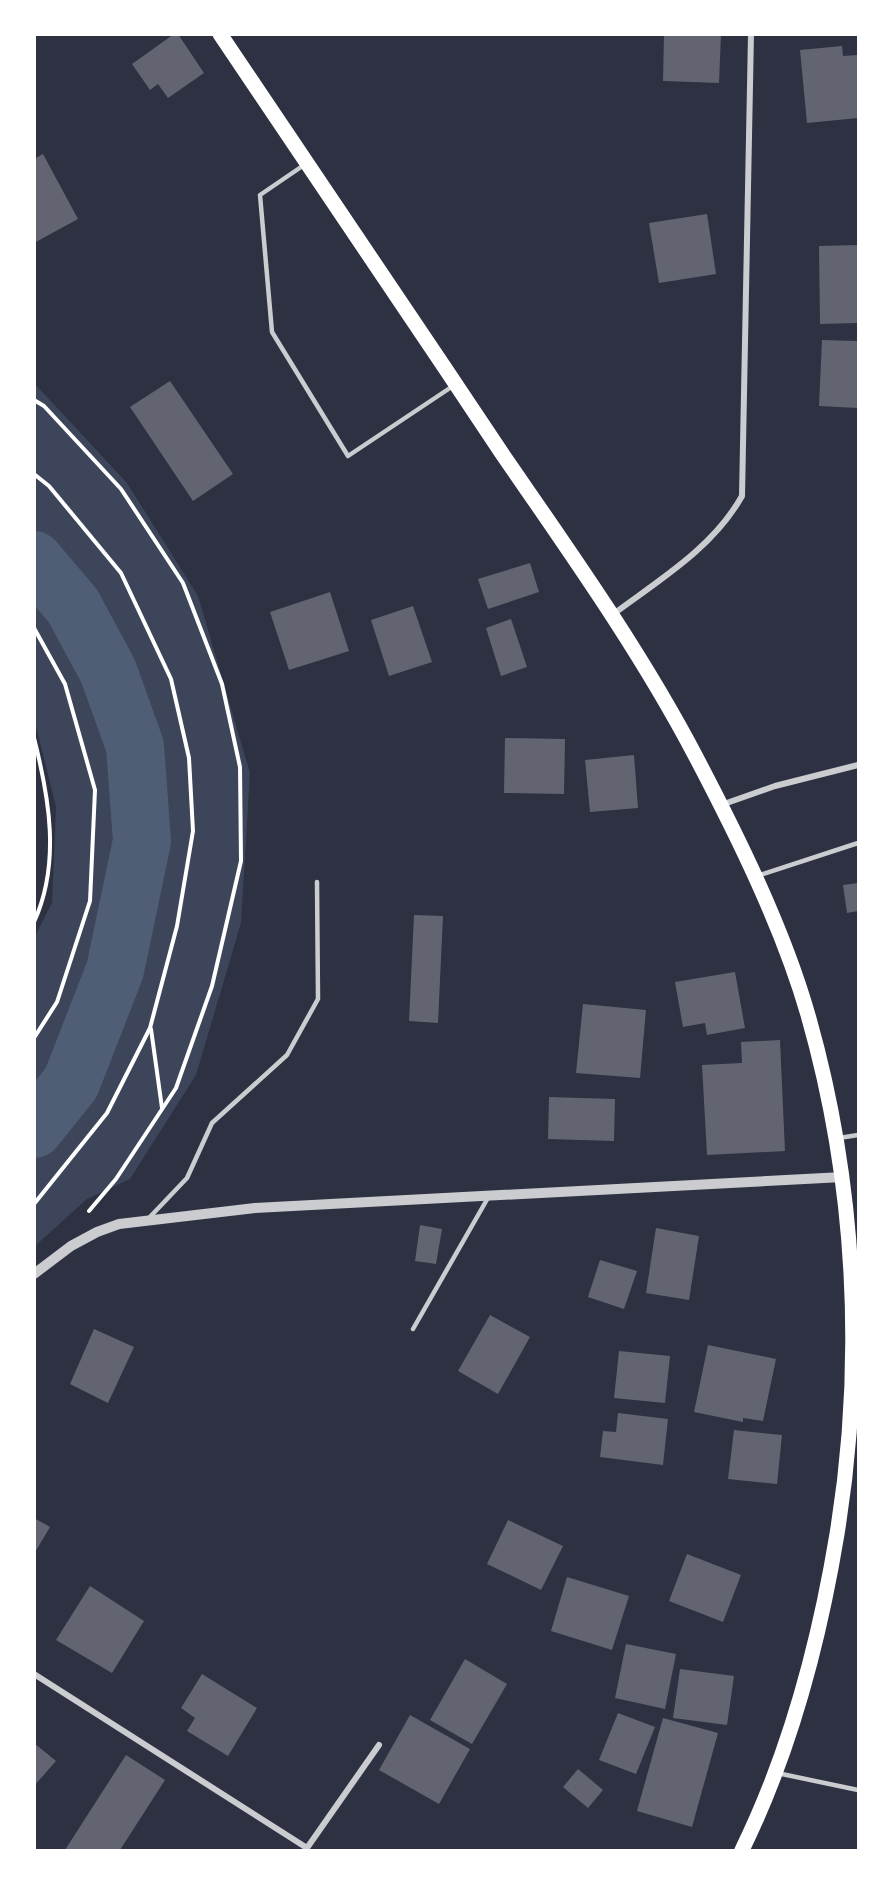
<svg xmlns="http://www.w3.org/2000/svg" width="893" height="1885" viewBox="0 0 893 1885" font-family="Cabin,sans-serif">
<style>
.green{fill:#3c4559}
.lines{fill:none;stroke-linecap:round;stroke-linejoin:round}
.river{stroke:#4f5d75;stroke-width:58}
.building{fill:#626471}
.path{stroke:#fff;stroke-width:4}
.service{stroke:#caccd0;stroke-width:4.5}
.minor{stroke:#caccd0;stroke-width:6}
.tertiary{stroke:#caccd0;stroke-width:10}
.primary{stroke:#fff;stroke-width:15}
</style>
<rect width="100%" height="100%" fill="#2d3142"/>
<polygon class="green" points="35,384 127,483 198,596 250,773 241,923 196,1075 130,1179 87,1199 35,1246 34,938 52,903 56,807 34,718"/>
<g class="lines">
<polyline class="river" points="34,560 73,606 108,671 135,746 142,841 115,970 71,1083 34,1129"/>
</g>
<g class="building">
<polygon points="174,34 178,34 204,73 168,98 158,84 150,90 132,64"/>
<polygon points="664,34 721,34 719,83 663,81"/>
<polygon points="842,46 843,56 858,55 858,118 807,123 800,50"/>
<polygon points="43,154 78,219 34,243 34,159"/>
<polygon points="707,214 716,274 659,283 649,223"/>
<polygon points="858,245 858,323 820,324 819,246"/>
<polygon points="822,340 858,341 858,408 819,406"/>
<polygon points="170,381 233,474 193,501 130,407"/>
<polygon points="530,563 539,592 488,609 478,579"/>
<polygon points="330,592 349,651 289,670 270,612"/>
<polygon points="413,606 432,662 389,676 371,620"/>
<polygon points="511,619 527,667 501,676 486,628"/>
<polygon points="505,738 565,739 564,794 504,793"/>
<polygon points="634,755 638,808 590,812 585,760"/>
<polygon points="858,883 858,911 847,913 843,885"/>
<polygon points="414,915 443,916 438,1023 409,1021"/>
<polygon points="735,972 745,1028 707,1035 705,1023 683,1027 675,982"/>
<polygon points="583,1004 646,1010 640,1078 576,1073"/>
<polygon points="780,1040 785,1151 707,1155 702,1065 742,1063 741,1042"/>
<polygon points="549,1097 615,1099 614,1141 548,1139"/>
<polygon points="420,1225 442,1229 436,1264 415,1261"/>
<polygon points="656,1228 699,1236 689,1300 646,1293"/>
<polygon points="600,1260 637,1271 624,1309 588,1297"/>
<polygon points="490,1315 530,1337 498,1394 458,1371"/>
<polygon points="94,1329 134,1347 108,1403 70,1384"/>
<polygon points="708,1345 776,1359 763,1421 743,1418 743,1422 694,1412"/>
<polygon points="619,1351 670,1356 665,1403 614,1398"/>
<polygon points="618,1413 668,1419 663,1465 600,1457 603,1431 616,1432"/>
<polygon points="734,1430 782,1435 777,1484 728,1479"/>
<polygon points="34,1518 50,1527 34,1554"/>
<polygon points="508,1520 563,1546 541,1590 487,1564"/>
<polygon points="687,1554 741,1575 723,1622 669,1601"/>
<polygon points="567,1577 629,1596 612,1650 551,1631"/>
<polygon points="90,1586 144,1621 112,1673 56,1640"/>
<polygon points="626,1644 676,1654 665,1709 615,1698"/>
<polygon points="465,1659 507,1684 472,1744 430,1720"/>
<polygon points="680,1669 734,1676 727,1725 673,1718"/>
<polygon points="202,1674 257,1708 228,1756 187,1731 195,1718 181,1708"/>
<polygon points="618,1713 655,1727 636,1774 599,1760"/>
<polygon points="410,1715 470,1749 439,1804 379,1770"/>
<polygon points="663,1718 718,1733 692,1827 637,1811"/>
<polygon points="34,1743 56,1761 34,1786"/>
<polygon points="126,1755 165,1780 120,1850 65,1850"/>
<polygon points="578,1769 603,1790 588,1808 563,1787"/>
</g>
<g class="lines">
<g class="path">
<polyline points="34,400 44,406 121,489 183,583 222,684 240,767 241,861 212,986 176,1088 116,1179 89,1211"/>
<polyline points="34,474 49,486 121,573 171,679 189,758 193,831 177,926 150,1028 107,1113 34,1204"/>
<polyline points="34,628 65,684 95,790 90,901 57,1002 34,1038"/>
<path d="M34 738C49 797 61 863 34 922"/>
<polyline points="151,1029 162,1108"/>
</g>
<g class="service">
<polyline points="304,165 260,195 272,332 348,456 453,386"/>
<polyline points="757,876 858,843"/>
<polyline points="839,1138 858,1135"/>
<polyline points="148,1219 187,1178 212,1123 287,1055 318,999 317,882"/>
<polyline points="413,1329 489,1196"/>
<polyline points="777,1773 858,1790"/>
</g>
<g class="minor">
<path d="M612 615C659 580 713 548 742 496L751 34"/>
<polyline points="721,805 775,786 858,765"/>
<polyline points="34,1674 307,1848 379,1745"/>
</g>
<polyline class="tertiary" points="34,1274 71,1246 97,1232 119,1224 255,1208 843,1177"/>
<path class="primary" d="M220 34C313 173 408 312 501 452 569 551 640 650 696 757 738 837 783 928 808 1015 856 1183 865 1362 837 1534 819 1643 791 1750 742 1850"/>
</g>
<rect width="893" height="1885" fill="none" stroke="#ffffff" stroke-width="72"/>
</svg>
